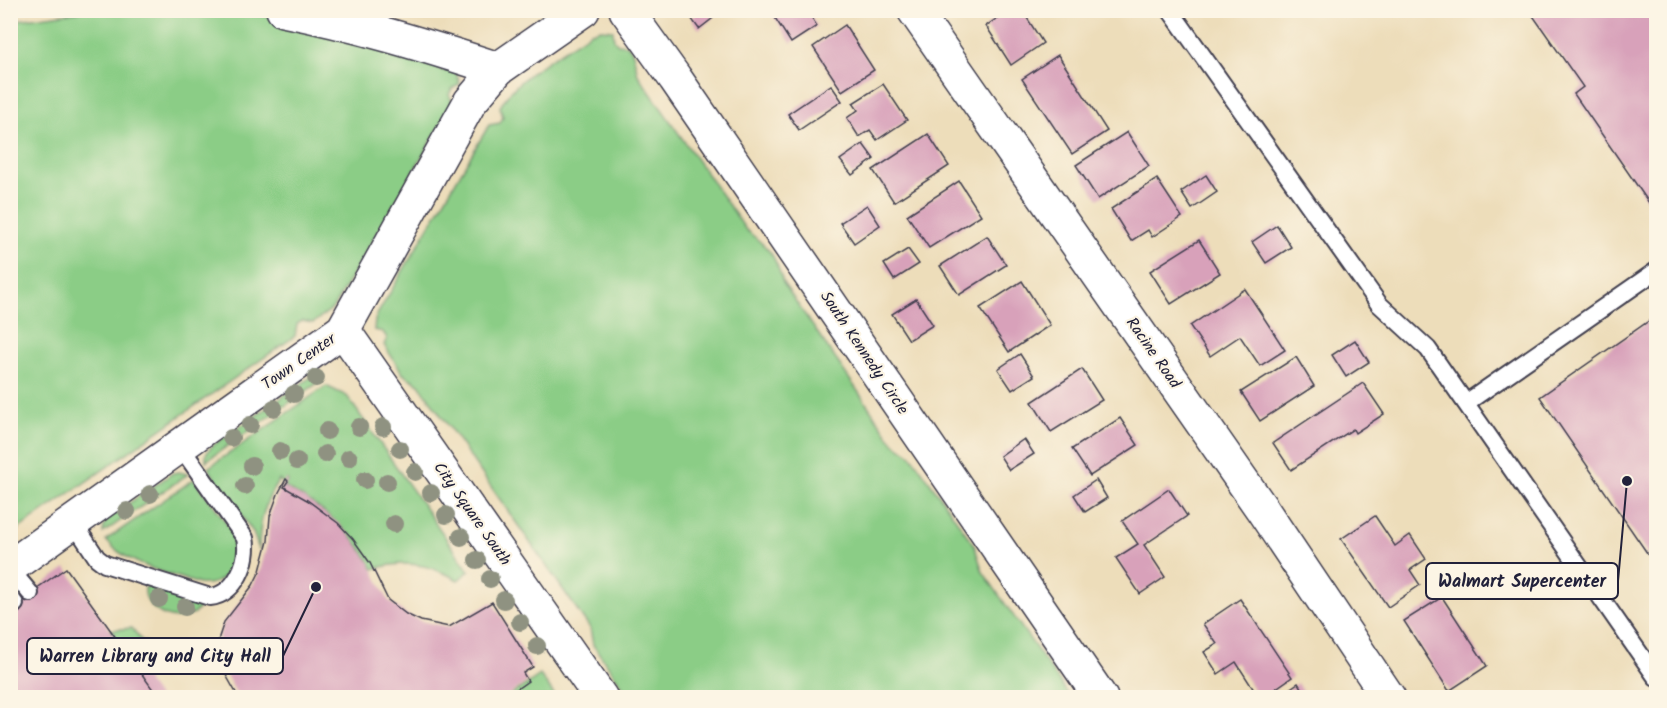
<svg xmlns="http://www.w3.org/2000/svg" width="1667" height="708" viewBox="0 0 1667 708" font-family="Kalam,sans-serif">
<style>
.green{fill:#8bcd86;stroke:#567860;stroke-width:1.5}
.building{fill:#d8a1ba}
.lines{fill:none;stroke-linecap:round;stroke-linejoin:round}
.service-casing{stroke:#403e4e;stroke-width:20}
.minor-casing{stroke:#403e4e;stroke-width:36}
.service{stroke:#fff;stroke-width:16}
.minor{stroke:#fff;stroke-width:33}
.tree{fill:#8f9281}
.labels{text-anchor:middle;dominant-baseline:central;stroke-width:4.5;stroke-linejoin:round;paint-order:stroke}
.street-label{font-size:16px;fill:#22223b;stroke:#fcf5e5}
.leader{fill:none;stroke:#22223b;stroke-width:2}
.callout-dot{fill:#22223b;stroke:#fcf5e5;stroke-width:2}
.callout{fill:#fcf5e5;stroke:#22223b;stroke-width:2}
.callout-label{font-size:18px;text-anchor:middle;font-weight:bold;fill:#22223b}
</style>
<rect width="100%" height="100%" fill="#fcf5e5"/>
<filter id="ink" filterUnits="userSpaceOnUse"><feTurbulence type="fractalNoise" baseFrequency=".0167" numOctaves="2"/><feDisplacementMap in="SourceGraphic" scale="12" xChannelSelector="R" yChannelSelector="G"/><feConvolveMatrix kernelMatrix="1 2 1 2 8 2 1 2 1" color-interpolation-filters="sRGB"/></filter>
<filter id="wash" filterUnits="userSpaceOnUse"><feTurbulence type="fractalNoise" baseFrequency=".008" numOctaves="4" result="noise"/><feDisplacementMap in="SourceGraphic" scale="24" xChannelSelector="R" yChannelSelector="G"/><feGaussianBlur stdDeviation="1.35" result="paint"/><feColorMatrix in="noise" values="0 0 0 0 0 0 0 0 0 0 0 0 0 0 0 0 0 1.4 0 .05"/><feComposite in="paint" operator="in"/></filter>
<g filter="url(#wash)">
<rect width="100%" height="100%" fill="#edddba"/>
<g class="green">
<polygon points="92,10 238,12 274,17 435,59 438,68 444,71 453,68 456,72 460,84 452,89 449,94 453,104 333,308 313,323 302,321 297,324 295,336 11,534 11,21"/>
<path d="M601 29 613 30 614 40 618 44 628 45 633 53 638 75 746 230C770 249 775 254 783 283L893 442 911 455 974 545 983 572 1070 697H630L593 645 590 628 419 384 403 374 384 345 387 338 383 332 374 330 375 320 378 313 489 125 500 123 503 117 500 107C514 78 564 51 591 32Z"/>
<polygon points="317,373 322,380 206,461 206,454 212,446"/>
<path d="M326 386 347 396 469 571 458 580C427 563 406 560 373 569 355 532 320 506 284 487L288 481 287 480 284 484 279 480C264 501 259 524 259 550L253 532 208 468Z"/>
<polygon points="179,472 188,474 103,533 104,525 109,517 173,473"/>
<path d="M194 479C204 494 232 526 236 541 238 552 233 563 227 572 221 583 211 585 199 584 169 573 126 565 106 540Z"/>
<path d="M148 586 196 602 199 608C182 631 142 611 145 588Z"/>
<polygon points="132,628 142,641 156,647 133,662 111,630"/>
<polygon points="540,675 555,696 553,697 508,697"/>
</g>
<g id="blocks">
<g class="building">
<polygon points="701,10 707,10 713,18 699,29 691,18"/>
<polygon points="770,10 807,10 817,26 791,43"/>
<polygon points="1009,10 1022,10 1043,43 1011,65 986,26"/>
<polygon points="1529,10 1656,10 1656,213 1574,94 1583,87"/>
<polygon points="845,25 874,70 842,91 813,47"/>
<polygon points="1058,55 1107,131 1072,154 1022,79"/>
<polygon points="883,84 907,120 877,140 870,130 859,137 847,118 858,110 853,103"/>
<polygon points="831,85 842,101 799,130 788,114"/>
<polygon points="1127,132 1149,166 1098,199 1076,165"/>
<polygon points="928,134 949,166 894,202 873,170"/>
<polygon points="863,144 874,159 852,175 840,160"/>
<polygon points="1206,175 1217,192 1192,209 1181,192"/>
<polygon points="1157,179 1182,217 1152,237 1148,230 1131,241 1111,209"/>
<polygon points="959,181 981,215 929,248 907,215"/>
<polygon points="867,205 880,225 854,243 840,223"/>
<polygon points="1277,225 1291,247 1266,263 1252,242"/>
<polygon points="987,236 1006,265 959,295 940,266"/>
<polygon points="1199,240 1220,273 1171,304 1150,271"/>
<polygon points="908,249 919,264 894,280 884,264"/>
<polygon points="1022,281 1050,325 1009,352 980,308"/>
<polygon points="1245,289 1285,350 1260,366 1240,336 1210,356 1190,326"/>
<polygon points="916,299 933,325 909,340 892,314"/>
<polygon points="1656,316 1656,566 1540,397"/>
<polygon points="1355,340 1369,362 1346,377 1332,355"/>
<polygon points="1020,354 1034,376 1012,390 998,369"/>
<polygon points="1296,357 1314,386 1260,421 1241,392"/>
<polygon points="1082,369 1102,400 1051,432 1032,402"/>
<polygon points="1363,383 1384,414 1355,433 1353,429 1291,470 1273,443"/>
<polygon points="1120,418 1138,445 1090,476 1072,449"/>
<polygon points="1024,439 1034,454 1009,470 1000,456"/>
<polygon points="286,479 288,481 284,487 307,500 338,523 353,539 370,563 388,600 406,614 421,621 449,627 492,602 533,667 523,673 528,681 504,698 239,698 222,668 218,646 219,637 224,622 253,585 260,571 268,541 270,516 278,494"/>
<polygon points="1096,480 1107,498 1085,512 1074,495"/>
<polygon points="1169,489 1187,516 1144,545 1165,577 1140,594 1116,558 1138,544 1122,521"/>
<polygon points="1375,516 1395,546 1410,535 1426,559 1410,570 1420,585 1388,607 1341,539"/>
<polygon points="66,568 159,698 10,698 10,607"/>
<polygon points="1442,597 1487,666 1449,691 1404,621"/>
<polygon points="1240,599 1292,677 1262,698 1259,698 1236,662 1218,674 1204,652 1217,644 1203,624"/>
<polygon points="1298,683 1307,698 1276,698"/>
</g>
</g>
</g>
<g filter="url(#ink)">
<use href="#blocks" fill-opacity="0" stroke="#403e4e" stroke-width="1.5"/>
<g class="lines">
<defs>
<g id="service">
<polyline points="1170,10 1379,304 1428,349 1656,677"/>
<polyline points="1466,403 1656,271"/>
<path d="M73 522 97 558 105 564 210 597C235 595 250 561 245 538L180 446"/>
<polyline points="10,569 30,593"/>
<polyline points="10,597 15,604"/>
</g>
<g id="minor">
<path d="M283 10C356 24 427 46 498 69"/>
<polyline points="626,10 675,78 1101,698"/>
<polyline points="914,10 1262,509 1389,698"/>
<polyline points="343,330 601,698"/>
<polyline points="10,567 343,330 470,102 498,69 583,10"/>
</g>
</defs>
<use href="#service" class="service-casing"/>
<use href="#minor" class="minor-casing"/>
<use href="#service" class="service"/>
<use href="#minor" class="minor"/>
</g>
<g class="tree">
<circle cx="316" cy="378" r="9"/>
<circle cx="294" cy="394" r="9"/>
<circle cx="274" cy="408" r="9"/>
<circle cx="250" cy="425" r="9"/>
<circle cx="359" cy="427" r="9"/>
<circle cx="383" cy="427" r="9"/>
<circle cx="327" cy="431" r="9"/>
<circle cx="231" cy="438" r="9"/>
<circle cx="400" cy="449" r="9"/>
<circle cx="280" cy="451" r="9"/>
<circle cx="325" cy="454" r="9"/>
<circle cx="349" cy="458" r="9"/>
<circle cx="297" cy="461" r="9"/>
<circle cx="252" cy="466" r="9"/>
<circle cx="415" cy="472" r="9"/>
<circle cx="365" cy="480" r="9"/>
<circle cx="387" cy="482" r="9"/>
<circle cx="245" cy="486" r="9"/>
<circle cx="431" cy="493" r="9"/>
<circle cx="150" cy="494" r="9"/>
<circle cx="127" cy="511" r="9"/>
<circle cx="446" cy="515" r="9"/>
<circle cx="394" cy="524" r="9"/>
<circle cx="461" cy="537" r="9"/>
<circle cx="477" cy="560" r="9"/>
<circle cx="490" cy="579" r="9"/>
<circle cx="159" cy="599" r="9"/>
<circle cx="504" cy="600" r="9"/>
<circle cx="185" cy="607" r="9"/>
<circle cx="520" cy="622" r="9"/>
<circle cx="537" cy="646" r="9"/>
</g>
</g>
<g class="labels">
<g class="street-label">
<text transform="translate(864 353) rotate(56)">South Kennedy Circle</text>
<text transform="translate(1153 353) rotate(55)">Racine Road</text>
<text transform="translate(299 362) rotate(-35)">Town Center</text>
<text transform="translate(472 514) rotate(55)">City Square South</text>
</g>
</g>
<path class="leader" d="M1627 481L1618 581M316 587L283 656"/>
<g class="callout-dot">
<circle cx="1627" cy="481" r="6"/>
<circle cx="316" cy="587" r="6"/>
</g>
<g class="callout">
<rect x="1426" y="563" width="192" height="36" rx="6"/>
<rect x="27" y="638" width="256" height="36" rx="6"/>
</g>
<g class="callout-label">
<text x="1522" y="587">Walmart Supercenter</text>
<text x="155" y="662">Warren Library and City Hall</text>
</g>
<rect width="1667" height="708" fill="none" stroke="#fcf5e5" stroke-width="36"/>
</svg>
